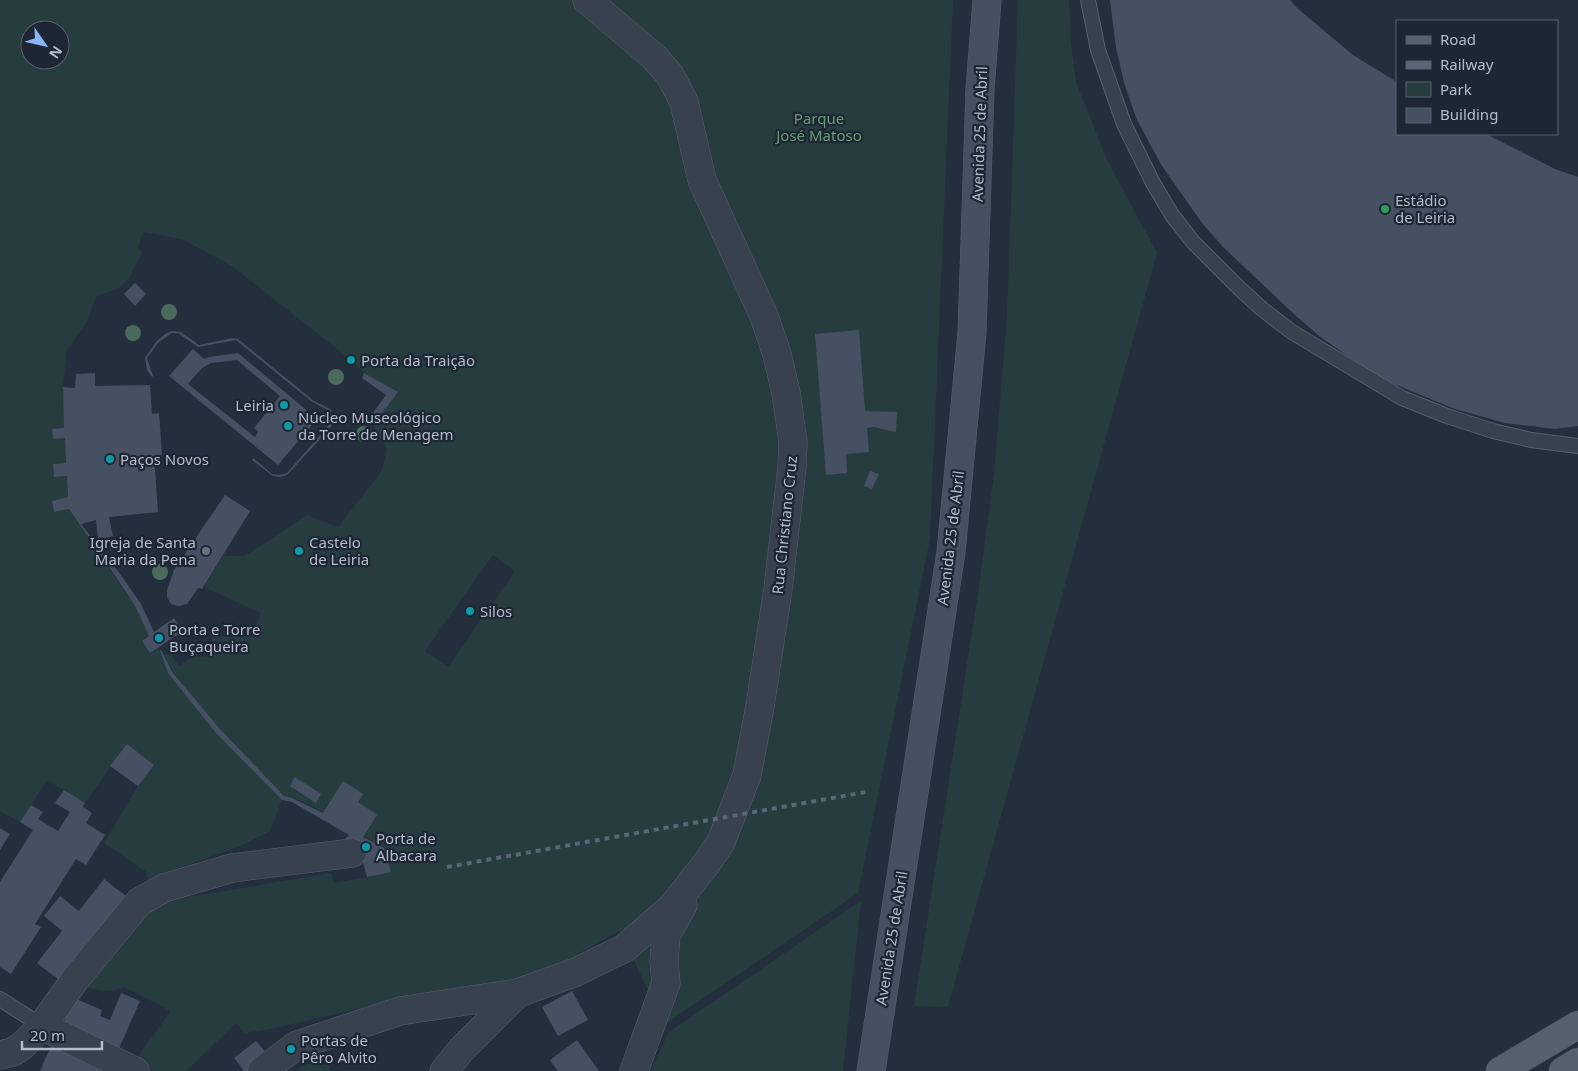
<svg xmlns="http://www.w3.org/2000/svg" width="1578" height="1071" viewBox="0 0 1578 1071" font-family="'Noto Sans',sans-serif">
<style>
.green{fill:#263c3f;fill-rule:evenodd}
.building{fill:#455162;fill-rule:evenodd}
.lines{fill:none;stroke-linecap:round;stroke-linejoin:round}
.lane-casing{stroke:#565f6c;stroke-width:16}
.street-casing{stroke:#565f6c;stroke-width:29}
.secondary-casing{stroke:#565f6c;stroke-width:29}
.primary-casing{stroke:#414a57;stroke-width:29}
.lane{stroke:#38414e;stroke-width:14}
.street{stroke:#38414e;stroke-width:28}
.secondary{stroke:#465061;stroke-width:28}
.primary{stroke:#56606e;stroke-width:28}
.rail{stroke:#5a6575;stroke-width:4;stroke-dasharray:5 5;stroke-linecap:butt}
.tree{fill:#4b6a5d}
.leisure-dot{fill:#2e9e5b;stroke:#1d2633;stroke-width:2}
.culture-dot{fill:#0f9aa8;stroke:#1d2633;stroke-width:2}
.worship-dot{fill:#6b7280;stroke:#1d2633;stroke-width:2}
.labels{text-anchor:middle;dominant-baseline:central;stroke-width:4.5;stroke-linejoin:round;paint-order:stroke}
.park-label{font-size:15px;fill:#6b9a76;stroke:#1d2633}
.street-label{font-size:15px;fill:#b4bcc9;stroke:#1d2633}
.poi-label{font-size:15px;fill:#b4bcc9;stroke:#1d2633;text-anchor:start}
</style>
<rect width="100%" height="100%" fill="#242f3e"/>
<g class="green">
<path d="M0 0H953L930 539 858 893 665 1024 619 931 566 961 515 979 401 999 271 1029 245 1033 236 1023 186 1071H152L133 1063 171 1011 124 987C112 993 97 991 84 986L140 918 159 906 183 898 331 873 334 883 372 876 384 848C354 832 317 803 284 796 244 754 190 706 164 655L170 653 179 666 192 657 212 656V635L231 637 252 636 261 613 204 587 223 556H245L307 515 338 527 381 472 387 450 373 425 397 393 364 373 351 360 232 266 182 239 143 232 138 248 142 252 129 279 118 289 96 296 87 322 67 350 63 387 64 428 52 429 53 439 65 438 66 463 53 464 54 476H67L68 497 52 501 54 512 69 509 135 606 149 636 142 641 150 653 158 648 168 673 282 800 270 831 238 847 149 879 145 871 104 843 138 786 154 765 127 744 85 803 47 780 20 822 0 811ZM30 30H60V60H30ZM493 555 515 571 448 667 425 651Z"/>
<polygon points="1018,0 1069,0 1071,43 1076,82 1107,160 1157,253 948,1007 914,1006 978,593 994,474 1007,316"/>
<polygon points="861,901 843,1071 650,1071 669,1032"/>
<polygon points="304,1064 305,1064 331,1065 329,1071 298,1071"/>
</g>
<g class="building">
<polygon points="1110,0 1290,0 1297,8 1353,55 1397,82 1397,134 1486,134 1555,169 1578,177 1578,426 1555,429 1505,423 1455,409 1382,379 1346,355 1318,335 1296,316 1223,247 1202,223 1162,166 1137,120 1125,86 1116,48"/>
<polygon points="135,283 146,294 135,306 124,294"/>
<polygon points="859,330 865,411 897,412 896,432 874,427 867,428 869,452 846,454 847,473 826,475 815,334"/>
<polygon points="172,331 181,332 199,345 232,338 238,339 314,401 332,410 329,418 332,426 287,475 280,477 273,476 252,460 253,458 272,474 279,475 287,473 328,426 327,417 329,411 311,401 236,340 198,347 178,333 172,333 158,343 147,358 153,376 152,377 147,370 145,358 156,342 165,334"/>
<path d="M193 349 204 359 209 357 238 353 317 419 278 465 169 376ZM237 360 280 396 254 428 258 432 255 437 188 384 202 368 211 363Z"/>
<polygon points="95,373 95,386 150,385 152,414 159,413 162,455 154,455 158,512 109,517 113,536 98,540 96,520 81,524 118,571 141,604 154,632 174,618 183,631 150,653 142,641 149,636 135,606 116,577 69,509 54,512 52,501 68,497 67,476 54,477 53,464 66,463 65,438 53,439 52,429 64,428 63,387 75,388 76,374"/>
<polygon points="364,373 398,392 373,425 367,421 386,395 362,378"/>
<polygon points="870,471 879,474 872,489 864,486"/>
<polygon points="225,495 250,511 202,589 198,588 187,604 179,606 171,604 167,597 167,590 174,570"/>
<polygon points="161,650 173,673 219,728 284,796 292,798 323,813 343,781 363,794 358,802 377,815 363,837 384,848 391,872 367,877 361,855 371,851 360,843 350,848 345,839 349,835 292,802 282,800 216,733 168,673 160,651"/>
<polygon points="127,744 154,765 138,786 110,766"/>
<polygon points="295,777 321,794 316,803 290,786"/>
<polygon points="64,790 85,803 83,807 92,813 86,823 105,835 86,865 76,859 35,924 41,927 11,974 0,967 0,882 33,830 20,822 31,805 43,812 38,819 58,831 70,812 55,803"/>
<polygon points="0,828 10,834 0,850"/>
<polygon points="104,879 126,896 59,980 37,963 62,931 44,916 60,896 79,911"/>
<polygon points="572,991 588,1020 558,1036 542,1007"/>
<polygon points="121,993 140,1001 116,1055 60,1031 74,998 102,1010 100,1016 110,1020"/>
<polygon points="54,1039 119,1071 40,1071"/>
<polygon points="577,1040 599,1071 558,1071 550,1060"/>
<polygon points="256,1041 269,1056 250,1071 244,1071 234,1058"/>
</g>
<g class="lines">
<defs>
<g id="lane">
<polyline points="1088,0 1098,50 1124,124 1153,183 1172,215 1193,242 1237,286 1262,309 1292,332 1402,398 1447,416 1493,431 1531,440 1578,446"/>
<polyline points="0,999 42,1026"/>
</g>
<g id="street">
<polyline points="42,1026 135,1071"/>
<polyline points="0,1055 13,1052 23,1045 42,1026 74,981 139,902 164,888 232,868 352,853"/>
<polyline points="262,1071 297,1045 400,1011 518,993 576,972 625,948 672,907 706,864 721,842 747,775 760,706 778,589 792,467 793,442 786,393 777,354 764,316 702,180 684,102 670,75 654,57 587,0"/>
<polyline points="444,1071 461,1050 518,993"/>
<polyline points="634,1071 666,983 664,962 666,935 683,905"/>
</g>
<polyline id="secondary" points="871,1071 951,552 972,333 980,89 987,0"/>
<g id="primary">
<polyline points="1500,1071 1578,1025"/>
<polyline points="1563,1071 1578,1062"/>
</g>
</defs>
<use href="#lane" class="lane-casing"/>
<use href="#street" class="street-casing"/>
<use href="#secondary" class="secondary-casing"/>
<use href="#primary" class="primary-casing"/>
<use href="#lane" class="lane"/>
<use href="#street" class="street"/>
<use href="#secondary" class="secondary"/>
<use href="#primary" class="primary"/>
<polyline class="rail" points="447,867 866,792"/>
</g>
<g class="tree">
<circle cx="169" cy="312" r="8"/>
<circle cx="133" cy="333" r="8"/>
<circle cx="336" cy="377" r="8"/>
<circle cx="364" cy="434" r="8"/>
<circle cx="160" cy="572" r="8"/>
</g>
<circle class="leisure-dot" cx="1385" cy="209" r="5"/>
<g class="culture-dot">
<circle cx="351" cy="360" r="5"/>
<circle cx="284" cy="405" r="5"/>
<circle cx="288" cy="426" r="5"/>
<circle cx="110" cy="459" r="5"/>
<circle cx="299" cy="551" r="5"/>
<circle cx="470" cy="611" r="5"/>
<circle cx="159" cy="638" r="5"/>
<circle cx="366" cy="847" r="5"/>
<circle cx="291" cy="1049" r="5"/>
</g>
<circle class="worship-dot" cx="206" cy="551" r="5"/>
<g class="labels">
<g class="park-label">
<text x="819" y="118">Parque<tspan x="819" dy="17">José Matoso</tspan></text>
</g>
<g class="street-label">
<text transform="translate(979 134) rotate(-88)">Avenida 25 de Abril</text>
<text transform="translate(784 525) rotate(-84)">Rua Christiano Cruz</text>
<text transform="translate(950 538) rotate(-83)">Avenida 25 de Abril</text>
<text transform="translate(891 938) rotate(-81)">Avenida 25 de Abril</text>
</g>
<g class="poi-label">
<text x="1395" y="200">Estádio<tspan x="1395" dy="17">de Leiria</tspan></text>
<text x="361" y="360">Porta da Traição</text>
<text x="274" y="405" text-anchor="end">Leiria</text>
<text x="298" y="417">Núcleo Museológico<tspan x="298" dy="17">da Torre de Menagem</tspan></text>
<text x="120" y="459">Paços Novos</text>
<text x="196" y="542" text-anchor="end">Igreja de Santa<tspan x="196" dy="17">Maria da Pena</tspan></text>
<text x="309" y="542">Castelo<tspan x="309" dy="17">de Leiria</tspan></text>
<text x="480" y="611">Silos</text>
<text x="169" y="629">Porta e Torre<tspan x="169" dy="17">Buçaqueira</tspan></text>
<text x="376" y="838">Porta de<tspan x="376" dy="17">Albacara</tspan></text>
<text x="301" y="1040">Portas de<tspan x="301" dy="17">Pêro Alvito</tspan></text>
</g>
</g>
<rect x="1396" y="20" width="162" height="115" fill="#1d2633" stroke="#59626f"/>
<rect x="1406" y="36" width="25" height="8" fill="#56606e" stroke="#59626f"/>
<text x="1440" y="45" font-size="15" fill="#b4bcc9">Road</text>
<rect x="1406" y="61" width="25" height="8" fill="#5a6575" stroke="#59626f"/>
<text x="1440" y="70" font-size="15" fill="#b4bcc9">Railway</text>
<rect x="1406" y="82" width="25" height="15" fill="#263c3f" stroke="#59626f"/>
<text x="1440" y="95" font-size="15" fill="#b4bcc9">Park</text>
<rect x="1406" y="108" width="25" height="15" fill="#455162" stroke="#59626f"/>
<text x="1440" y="120" font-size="15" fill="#b4bcc9">Building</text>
<g transform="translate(45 45) rotate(124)"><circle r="24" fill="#1d2633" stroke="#59626f"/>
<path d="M0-4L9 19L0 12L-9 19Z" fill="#8ab4f8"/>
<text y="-8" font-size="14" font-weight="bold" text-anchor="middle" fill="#b4bcc9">N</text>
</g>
<path d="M22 1041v8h80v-8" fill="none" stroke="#b4bcc9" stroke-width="2.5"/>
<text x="30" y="1041" font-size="15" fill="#b4bcc9" stroke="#1d2633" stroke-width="4" paint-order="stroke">20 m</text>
</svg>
